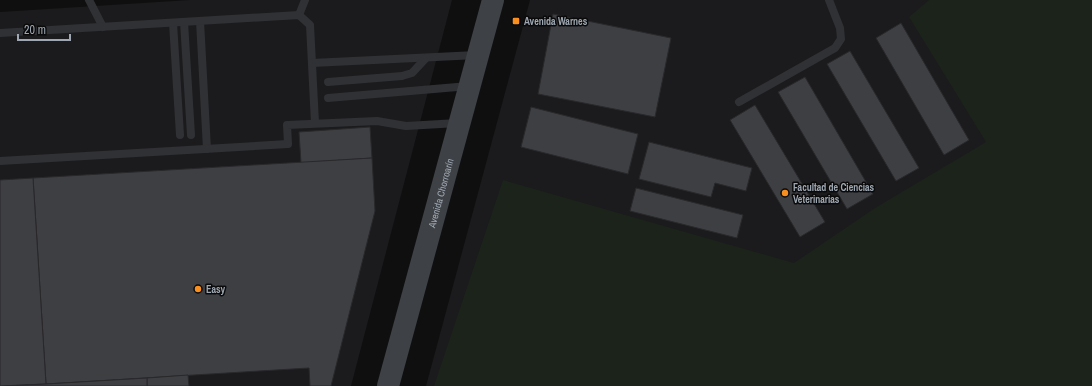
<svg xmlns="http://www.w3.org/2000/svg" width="1092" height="386" viewBox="0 0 1092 386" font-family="'Archivo Narrow',sans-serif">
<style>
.built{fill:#1b1b1d}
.green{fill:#1b231b}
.building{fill:#3e3f43;stroke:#29292c}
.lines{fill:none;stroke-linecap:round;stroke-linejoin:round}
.service{stroke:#303135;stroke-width:8}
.secondary{stroke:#3e4145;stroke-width:22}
.poi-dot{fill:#f98f1e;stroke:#0a0a0b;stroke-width:1.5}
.labels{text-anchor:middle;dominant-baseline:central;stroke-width:3;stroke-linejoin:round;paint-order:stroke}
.poi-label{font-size:10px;font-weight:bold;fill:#9fa8b2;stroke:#0a0a0b;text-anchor:start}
.street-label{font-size:10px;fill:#9fa8b2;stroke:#0a0a0b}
</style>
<rect width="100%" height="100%" fill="#0f0f10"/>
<g class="built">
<polygon points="190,0 452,0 351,386 0,386 0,12"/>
<polygon points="530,0 1092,0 1092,386 426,386"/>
</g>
<polygon class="green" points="929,0 1092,0 1092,386 434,386 503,180 794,263 875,208 986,142 909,17"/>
<g class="building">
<polygon points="553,14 671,38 655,117 538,94"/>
<polygon points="901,23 969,140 944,155 876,38"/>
<polygon points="850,51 919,168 896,181 827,64"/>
<polygon points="805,77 873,194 847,209 778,92"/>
<polygon points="755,105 825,222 800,237 730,120"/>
<polygon points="531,107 638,134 628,174 521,147"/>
<polygon points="370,127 372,158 301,163 299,132"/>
<polygon points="649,142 752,168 746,191 715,183 711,197 639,179"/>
<polygon points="372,158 375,211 331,386 310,386 309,368 46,384 33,178"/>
<polygon points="33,178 46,384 0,386 0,180"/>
<polygon points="636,188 743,215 737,238 630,211"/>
<polygon points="188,375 189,386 147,386 147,378"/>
<polygon points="147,378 147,386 6,386 46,384"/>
</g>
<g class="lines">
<g class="service">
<polyline points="89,0 103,27"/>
<polyline points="299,15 305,0"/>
<polyline points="200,21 207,149"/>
<polyline points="184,22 191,135"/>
<polyline points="173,23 180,135"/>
<polyline points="0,33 299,15 310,25 315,123"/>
<polyline points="312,63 477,55"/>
<polyline points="328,82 402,76 412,73 426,58"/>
<polyline points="328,98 469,86"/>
<polyline points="739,102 835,48 841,39 840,28 829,0"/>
<polyline points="0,161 288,144 287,125 377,121 406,126 458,123"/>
</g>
<path class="secondary" id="s1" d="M388 386 493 0"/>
</g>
<g class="poi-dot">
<rect x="512" y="17" width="8" height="8" rx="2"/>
<circle cx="785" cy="193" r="4"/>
<circle cx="198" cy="289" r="4"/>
</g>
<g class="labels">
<g class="poi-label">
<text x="524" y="21">Avenida Warnes</text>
<text x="793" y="187">Facultad de Ciencias<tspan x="793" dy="12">Veterinarias</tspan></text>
<text x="206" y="289">Easy</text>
</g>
<g class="street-label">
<text stroke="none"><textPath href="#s1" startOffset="200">Avenida Chorroarín</textPath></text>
</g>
</g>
<path d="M18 34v6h52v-6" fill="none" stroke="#9fa8b2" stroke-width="2"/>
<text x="24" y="34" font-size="12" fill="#9fa8b2" stroke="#0a0a0b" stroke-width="3" paint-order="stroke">20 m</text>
</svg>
